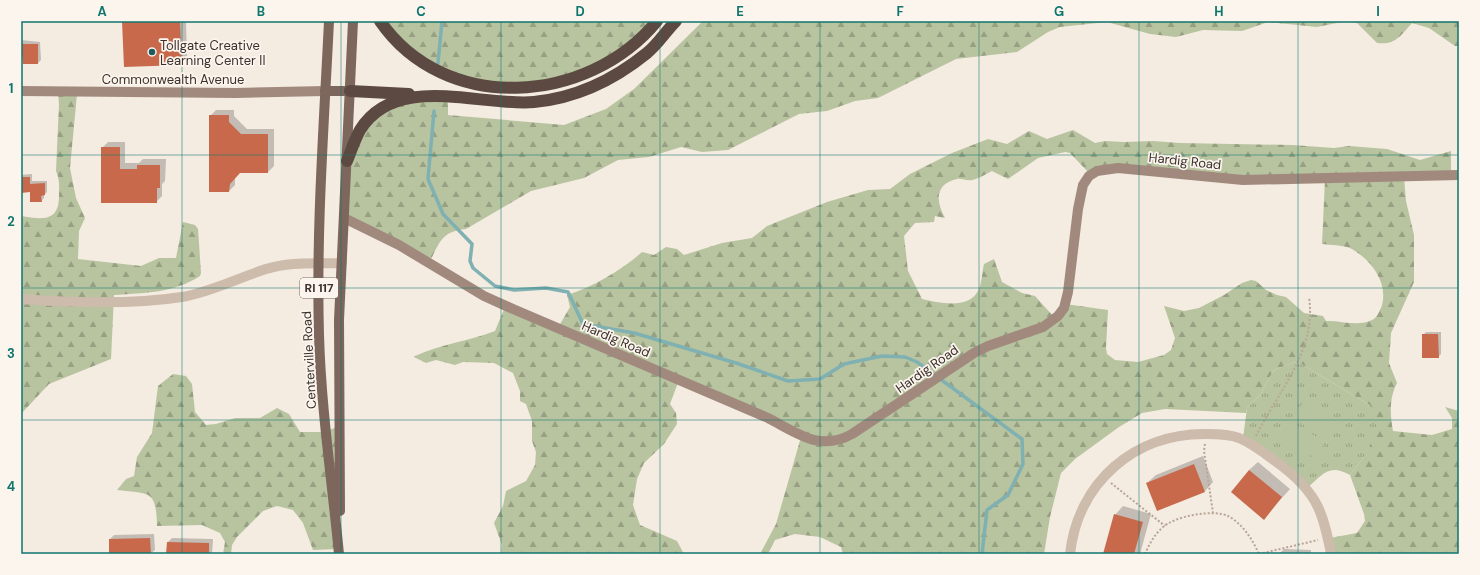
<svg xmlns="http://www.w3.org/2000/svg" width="1480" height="575" font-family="'DM Sans',sans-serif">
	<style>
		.forest { fill: url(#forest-firs); fill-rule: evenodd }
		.park { fill: url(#park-tufts) }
		.garden { fill: #b8c4a0 }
		.shadow { fill: #0003 }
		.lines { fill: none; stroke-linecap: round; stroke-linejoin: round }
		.stream { stroke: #7fb0b2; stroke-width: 3.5 }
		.building { fill: #c8694b }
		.path { stroke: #b9a596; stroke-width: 2; stroke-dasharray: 2 2; stroke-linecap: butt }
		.street { stroke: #cdbbac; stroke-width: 10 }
		.secondary { stroke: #a18a7d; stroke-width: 10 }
		.primary { stroke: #7d675c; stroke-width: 10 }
		.highway { stroke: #5c4a42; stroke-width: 12 }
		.grid { fill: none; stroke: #0f766e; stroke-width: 1; stroke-opacity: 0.55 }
		.poi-dot { fill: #1f5a5e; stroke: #fbf5ee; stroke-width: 1.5 }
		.labels { text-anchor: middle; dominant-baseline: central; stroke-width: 3.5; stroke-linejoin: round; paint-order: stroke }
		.shield { fill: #fbf5ee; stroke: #756b66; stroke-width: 1 }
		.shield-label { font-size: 12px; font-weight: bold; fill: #3b302b }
		.poi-label { font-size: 13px; fill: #3b302b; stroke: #fbf5ee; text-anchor: start }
		.street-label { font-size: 13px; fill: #3b302b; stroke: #fbf5ee }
		.neatline { fill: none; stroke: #0f766e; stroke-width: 1.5 }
		.grid-label { font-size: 13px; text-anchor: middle; font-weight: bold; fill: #0f766e }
	</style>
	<defs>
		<pattern id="forest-firs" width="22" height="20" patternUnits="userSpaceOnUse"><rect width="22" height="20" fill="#b8c4a0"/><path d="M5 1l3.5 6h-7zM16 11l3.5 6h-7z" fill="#97a083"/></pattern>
		<pattern id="park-tufts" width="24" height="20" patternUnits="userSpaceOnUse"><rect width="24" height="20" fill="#b8c4a0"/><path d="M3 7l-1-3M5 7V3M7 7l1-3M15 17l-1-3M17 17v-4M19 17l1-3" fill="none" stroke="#97a083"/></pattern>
	</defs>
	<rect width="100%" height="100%" fill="#f4ebe1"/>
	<g class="forest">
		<polygon points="379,21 657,21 627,50 550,83 482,83 433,67"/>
		<path d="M703 21H1459V46H1455L1429 28 1412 23C1400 36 1396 45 1377 43L1357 23 1347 21 1317 27 1268 22 1242 31 1203 30 1176 37 1150 34 1107 22 1060 27 1048 32 1017 52 956 59 878 98 855 101 827 111 799 114 728 150 702 152 681 147 649 157 618 160 584 178 531 191 466 229C442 232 441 240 431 259L349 220 348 172 367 122 400 101 448 102V115L564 125 606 109 634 89Z"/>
		<path d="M58 92 77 94 70 168 76 198 85 218 79 231 78 259 141 266 159 258H176L183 222 195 225 198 229 201 273 200 276C174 293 144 293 114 295L111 359 49 384 21 414V216C41 219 59 223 59 196 59 187 60 180 56 171L59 104Z"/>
		<path d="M1073 130 1095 143 1105 141 1124 142 1153 141 1180 143 1292 145 1334 148 1349 146 1387 149 1420 160 1451 151V174L1404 177 1406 201 1414 235V282L1391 333 1389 363 1397 383C1389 398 1390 415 1393 431L1432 435 1452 429V418L1445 407 1459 411V554H1329L1330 538 1357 533 1365 521 1364 514 1350 475 1364 457 1371 406 1303 365 1295 362 1274 370 1260 395 1247 408 1246 413 1165 409 1142 413 1119 427 1075 459 1061 473 1050 517 1044 554H843L841 547 820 537 795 534 775 540 768 554H760L776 524 801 437 679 380 670 404 676 413 677 424 664 444 644 463 637 479 633 505 640 525 677 541 684 554H501L502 545 494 523 503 506 506 491 526 481 535 465 536 452 532 441V421L526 404 520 401V391L513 373 494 363 463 362 455 365 436 360 426 363 414 357 415 356C441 344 469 341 495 331L505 307 559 326 570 307 567 295C593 287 622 270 642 252L654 255 666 247 677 249 684 255 722 243 752 238 767 226 827 202 868 190 890 189 910 174 952 153 988 139 1007 144 1029 131 1047 139ZM1065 152 1070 153 1089 173 1111 167 1245 180 1325 179 1322 244C1330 245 1342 245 1350 248 1371 259 1390 284 1381 308 1378 313 1377 318 1372 320 1358 327 1340 320 1326 321L1323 316 1304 313 1286 297 1277 295 1266 290 1256 281 1251 280 1242 283 1224 295 1199 308 1184 311 1164 306 1175 338 1171 350 1164 355 1138 362 1115 360 1107 354 1106 348 1108 310 1065 304 1053 316 1035 296 1022 293 1002 282 994 259 984 264C982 272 982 282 979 289 970 310 940 303 922 299L908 271 904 236 915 223 934 222 935 216 945 218C936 202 934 184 957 179 961 178 967 181 972 180 978 179 986 174 992 171L1008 179 1038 158Z"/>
		<path d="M173 374 186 376 192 384 195 412 206 425 216 424 235 418H260L277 408 289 414 300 432H324L337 427 338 549 313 550 303 523 293 510 277 506 263 511 237 537 232 545 231 554H223L225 542 220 533 202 525 157 526C156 489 150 494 117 490L126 479 134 476 137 457 152 433 158 386Z"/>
	</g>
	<path class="park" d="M1295 362 1303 365 1371 406 1378 432 1364 457 1350 475C1328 463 1323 475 1306 489L1243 438 1247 408 1260 395 1274 370Z"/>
	<g class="garden">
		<polygon points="1303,402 1337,422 1327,439 1294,419"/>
		<polygon points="1291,422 1325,442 1315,458 1282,439"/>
	</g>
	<g class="shadow">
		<polygon points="123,21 186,21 187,58 181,64"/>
		<polygon points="21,40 40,42 41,60 38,63 24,63 24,55 21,56"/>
		<polygon points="216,110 234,110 234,116 247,129 274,129 274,166 268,172 240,172 235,177 235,185 229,191 210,116"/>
		<polygon points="108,142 125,142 125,163 139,163 143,159 166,159 165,181 162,184 162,196 156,202 102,202 102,148"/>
		<polygon points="32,174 32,181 47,181 47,192 44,195 44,198 41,201 31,191 21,192 21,175"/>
		<polygon points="1426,332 1441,332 1441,354 1438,357 1423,335"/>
		<polygon points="1203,456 1213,482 1205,491 1158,510 1147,483 1156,475"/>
		<polygon points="1258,462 1290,489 1264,518 1249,470"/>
		<polygon points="1123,506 1151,514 1140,554 1104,554 1115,515"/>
		<polygon points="154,534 155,550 150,554 110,554 110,539 114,535"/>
		<polygon points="172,538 213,539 212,554 167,554 168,542"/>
		<polygon points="1284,549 1311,550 1311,554 1279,554"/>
	</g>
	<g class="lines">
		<g class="stream">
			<polyline points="438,63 442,21"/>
			<polyline points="434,111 428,179 443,214 472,244 470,261 473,268 495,286 514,290 546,288 568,292 583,324 634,333 736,363 788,381 820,379 844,364 882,356 905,357 917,362 1022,439 1023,464 1008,495 987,510 982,554"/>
		</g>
	</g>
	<g class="building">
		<polygon points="122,21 180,21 182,65 124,67"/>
		<polygon points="21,44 38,44 38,64 23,64"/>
		<polygon points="209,115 229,115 229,122 241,134 268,134 268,173 240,173 230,184 229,192 209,192"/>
		<polygon points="101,147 120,147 120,169 137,169 137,165 160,165 160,188 157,188 157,203 101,203"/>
		<polygon points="21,177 30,177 30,184 45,183 45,195 41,196 42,202 30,202 30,192 21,193"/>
		<polygon points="1422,334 1438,334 1439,358 1422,358"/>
		<polygon points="1194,464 1205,492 1157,511 1146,483"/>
		<polygon points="1249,470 1282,497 1264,520 1231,492"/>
		<polygon points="1114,514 1143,522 1134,554 1103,554"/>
		<polygon points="150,538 151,554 109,554 109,539"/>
		<polygon points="167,542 209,543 209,554 166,554"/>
	</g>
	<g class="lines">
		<g class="path">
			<path d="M1256 436C1278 391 1317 351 1309 297"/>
			<polyline points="1205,444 1204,451 1213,513"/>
			<polyline points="1111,483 1165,526"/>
			<path d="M1145 554C1149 545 1154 535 1162 528 1174 516 1213 509 1228 516 1243 524 1252 539 1259 554"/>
			<polyline points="1259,554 1318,540"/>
		</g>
		<g class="street">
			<path d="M21 299C74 303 130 305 182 297 211 292 238 278 266 269 291 261 316 264 342 263"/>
			<path d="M1070 554C1078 482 1135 433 1206 434 1217 434 1229 434 1239 438 1253 444 1263 452 1275 461 1292 473 1309 488 1318 507 1325 522 1328 538 1331 554"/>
		</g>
		<g class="secondary">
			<polyline points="21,91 236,93 325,91"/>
			<path d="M344 218 399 245 484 296 513 309 768 418C797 433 820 452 852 434L974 353 988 346 1043 327 1058 316 1064 308 1068 292 1078 209 1083 185 1089 176 1097 171 1118 168 1243 180 1459 175"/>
		</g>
		<g class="primary">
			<path d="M329 21C324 125 316 230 319 335 321 408 332 481 339 554"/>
			<polyline points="325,91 350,91"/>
			<polyline points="340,511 339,320 353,21"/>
		</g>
		<g class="highway">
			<path d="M380 21C445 115 588 105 657 21"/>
			<polyline points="350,91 409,94"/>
			<path d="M347 161C351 151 355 139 360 130 396 72 480 107 534 102 576 98 615 79 647 53 658 44 666 31 676 21"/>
		</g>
	</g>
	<path class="grid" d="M182 21V554M341 21V554M501 21V554M660 21V554M820 21V554M979 21V554M1139 21V554M1298 21V554M21 155H1459M21 288H1459M21 420H1459"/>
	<circle class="poi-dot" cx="152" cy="52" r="4"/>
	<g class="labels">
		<rect class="shield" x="300" y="278" width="38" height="20" rx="3"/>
		<g class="shield-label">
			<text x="319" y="288">RI 117</text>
		</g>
		<g class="poi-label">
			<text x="160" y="45">Tollgate Creative<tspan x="160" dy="15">Learning Center II</tspan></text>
		</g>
		<g class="street-label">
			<text x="173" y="79">Commonwealth Avenue</text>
			<text transform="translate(1185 161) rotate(6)">Hardig Road</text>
			<text transform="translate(616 339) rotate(23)">Hardig Road</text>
			<text transform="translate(309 360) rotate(-93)">Centerville Road</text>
			<text transform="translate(927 369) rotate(-35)">Hardig Road</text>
		</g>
	</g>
	<rect width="1480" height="575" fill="none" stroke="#fbf5ee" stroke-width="44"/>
	<rect x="22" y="22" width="1436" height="531" class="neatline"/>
	<g class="grid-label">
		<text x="102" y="16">A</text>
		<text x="261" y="16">B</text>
		<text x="421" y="16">C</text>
		<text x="580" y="16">D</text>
		<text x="740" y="16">E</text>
		<text x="900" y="16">F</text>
		<text x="1059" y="16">G</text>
		<text x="1219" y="16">H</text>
		<text x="1378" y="16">I</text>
		<text x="11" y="93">1</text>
		<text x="11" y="226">2</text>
		<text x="11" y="358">3</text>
		<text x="11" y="491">4</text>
	</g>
</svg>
